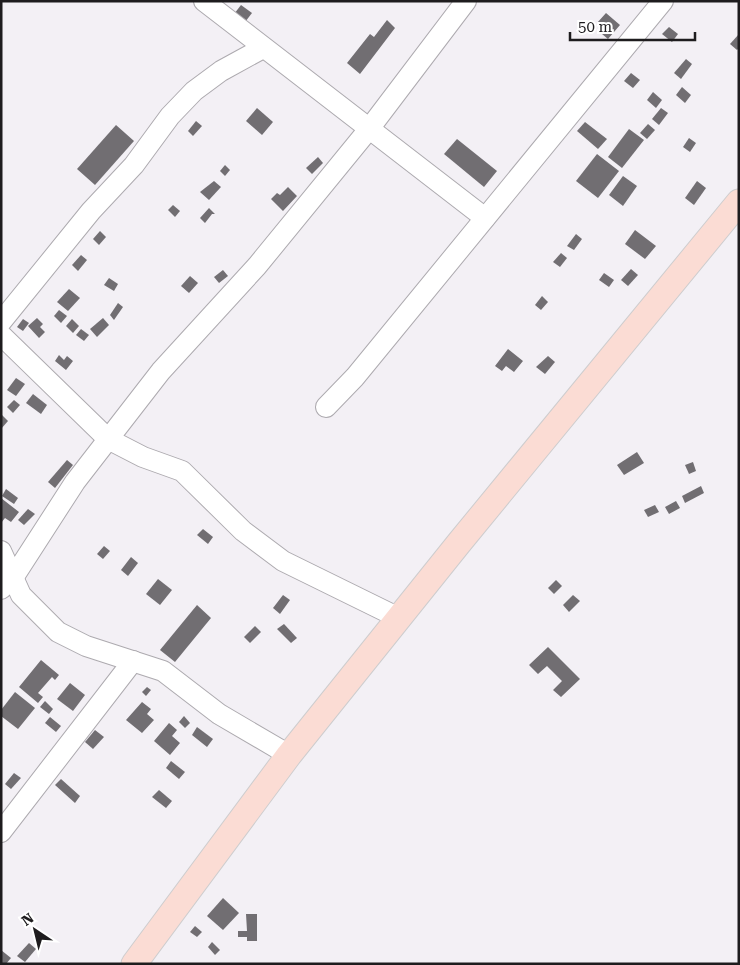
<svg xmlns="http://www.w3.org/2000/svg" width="740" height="965" font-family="'Roboto Serif',serif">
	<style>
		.building { fill: #716e72 }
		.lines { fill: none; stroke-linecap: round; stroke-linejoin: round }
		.minor-casing { stroke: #adaaaf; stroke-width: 22 }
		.major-casing { stroke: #cecdce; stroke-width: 27 }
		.minor { stroke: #fff; stroke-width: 20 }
		.major { stroke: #fbdcd4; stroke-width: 25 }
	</style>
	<rect width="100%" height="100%" fill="#f3f0f5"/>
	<g class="building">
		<polygon points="241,5 252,13 242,26 231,18"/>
		<polygon points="606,13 620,25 608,39 602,34 605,30 597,23"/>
		<polygon points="387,20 395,28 360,74 347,63 370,34 374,37"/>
		<polygon points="669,27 678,34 672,42 662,34"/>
		<polygon points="739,34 739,48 737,50 730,44"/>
		<polygon points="686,59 692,64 681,79 674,73"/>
		<polygon points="631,73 640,80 633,88 624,81"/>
		<polygon points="682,87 691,95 685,103 676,95"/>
		<polygon points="653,92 662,100 656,108 647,100"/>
		<polygon points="257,108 273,122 262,135 246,121"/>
		<polygon points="661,108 668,113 659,125 652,119"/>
		<polygon points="196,121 202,126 193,136 188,131"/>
		<polygon points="585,122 607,139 598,149 577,131"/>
		<polygon points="648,124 655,130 647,139 640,133"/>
		<polygon points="116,125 134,141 95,185 77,169"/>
		<polygon points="629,129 644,140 622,168 608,157"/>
		<polygon points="689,138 696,143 690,152 683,147"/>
		<polygon points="457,139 497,171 484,187 444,154"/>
		<polygon points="597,154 619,171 598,198 576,181"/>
		<polygon points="318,157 323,163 312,174 306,168"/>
		<polygon points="225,165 230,170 225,176 220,171"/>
		<polygon points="623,176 637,186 623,206 609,195"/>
		<polygon points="214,181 221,187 209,200 200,192"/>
		<polygon points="697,181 706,188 694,205 685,198"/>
		<polygon points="288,187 297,196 283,211 271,199 277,193 280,195"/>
		<polygon points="173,205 180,211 175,217 168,210"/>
		<polygon points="209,208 215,214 212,214 205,223 200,218"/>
		<polygon points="635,230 656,246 645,259 625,244"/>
		<polygon points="100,231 106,237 99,245 93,239"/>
		<polygon points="576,234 582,239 574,250 567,246"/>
		<polygon points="561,253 567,258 560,267 553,262"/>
		<polygon points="81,255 87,260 78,271 72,265"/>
		<polygon points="631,269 638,275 628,286 621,280"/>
		<polygon points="223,270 228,276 219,283 214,277"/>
		<polygon points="604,273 614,280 609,287 599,280"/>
		<polygon points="190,276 198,283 189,293 181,286"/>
		<polygon points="109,278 118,284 114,291 104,285"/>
		<polygon points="69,289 80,298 68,311 57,302"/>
		<polygon points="542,296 548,302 541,310 535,305"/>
		<polygon points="118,303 123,307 114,320 110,315"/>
		<polygon points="59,310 67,316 61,323 54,316"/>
		<polygon points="37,318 43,324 40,327 45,332 39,338 28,326"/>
		<polygon points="103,318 109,325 97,337 90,329"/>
		<polygon points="23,319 29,323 23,331 17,327"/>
		<polygon points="72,319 79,326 73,333 66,326"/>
		<polygon points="81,329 89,335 84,341 76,335"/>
		<polygon points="508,349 523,361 514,372 506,366 502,371 495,366"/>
		<polygon points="59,355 64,360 67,356 73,361 66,370 55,361"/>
		<polygon points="548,356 555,362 545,374 536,367"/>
		<polygon points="16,378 25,384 16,396 7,390"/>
		<polygon points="33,394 47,405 41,414 26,403"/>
		<polygon points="14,400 20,405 13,413 7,407"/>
		<polygon points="2,415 8,421 1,429 1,416"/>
		<polygon points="637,452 644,463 624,475 617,465"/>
		<polygon points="67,460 73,465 55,488 48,482"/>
		<polygon points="693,462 696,471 689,474 685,465"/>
		<polygon points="701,486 704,493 685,503 682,496"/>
		<polygon points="6,489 18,498 14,504 2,496"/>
		<polygon points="1,498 19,512 11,522 5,518 1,523"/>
		<polygon points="676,501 680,508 669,514 665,507"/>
		<polygon points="655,505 659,512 648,517 644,510"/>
		<polygon points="28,509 35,514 24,525 18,520"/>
		<polygon points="203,529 213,537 208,544 197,535"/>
		<polygon points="104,546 110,551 103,559 97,554"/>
		<polygon points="131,557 138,563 128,576 121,570"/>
		<polygon points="158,579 172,590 160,605 146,594"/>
		<polygon points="556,580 562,586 554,594 548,588"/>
		<polygon points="283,595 290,600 280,614 273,608"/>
		<polygon points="573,595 580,601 569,612 563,605"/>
		<polygon points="197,605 211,618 175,662 160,650"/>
		<polygon points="284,624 297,638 291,643 277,629"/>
		<polygon points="255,626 261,632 250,643 244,637"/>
		<polygon points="548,647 580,679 561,697 553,690 562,681 547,666 538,674 529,665"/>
		<polygon points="41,660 59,675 55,680 52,677 38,693 43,697 38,703 19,687"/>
		<polygon points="70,683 85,695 73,711 57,699"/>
		<polygon points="147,687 151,690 146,696 142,692"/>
		<polygon points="15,692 35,708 18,729 1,716 1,710"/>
		<polygon points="45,701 53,709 49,714 40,707"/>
		<polygon points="142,702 151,709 147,714 154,720 142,733 126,720"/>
		<polygon points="184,716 190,723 185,728 179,722"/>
		<polygon points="50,717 61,726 56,732 45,723"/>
		<polygon points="169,723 177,730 172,736 180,743 170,755 154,741"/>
		<polygon points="197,727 213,739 207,747 192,735"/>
		<polygon points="95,730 104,737 93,749 85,742"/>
		<polygon points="171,761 185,772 179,779 166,768"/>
		<polygon points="14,773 21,778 11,789 5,784"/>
		<polygon points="61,779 80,796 75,803 55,785"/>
		<polygon points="159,790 172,801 166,808 152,797"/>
		<polygon points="223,898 239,913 223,930 207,916"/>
		<polygon points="246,914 257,914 257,941 247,941 247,937 238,937 238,931 247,931"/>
		<polygon points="195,926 202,932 197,937 190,932"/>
		<polygon points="212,942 220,950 215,955 208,947"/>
		<polygon points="29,943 36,949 25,962 17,956"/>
		<polygon points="1,950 11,958 6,964 1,964"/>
	</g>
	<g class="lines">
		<defs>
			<g id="minor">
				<polyline points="204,1 485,218"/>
				<polyline points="1,322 91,211 134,165 170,116 194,91 221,71 263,48"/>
				<polyline points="1,335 108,439 143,457 182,471 243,531 283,561 399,618"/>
				<polyline points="326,407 355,377 663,1"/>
				<polyline points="1,551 21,595 58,632 86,646 163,671 219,714 289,755"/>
				<polyline points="1,589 13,578 75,482 161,371 257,266 369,129 466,1"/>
				<polyline points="1,832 133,661"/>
			</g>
			<polyline id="major" points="134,964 289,755 459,543 739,202"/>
		</defs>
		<use href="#minor" class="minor-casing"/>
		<use href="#major" class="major-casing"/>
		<use href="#minor" class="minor"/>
		<use href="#major" class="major"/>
	</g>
	<rect width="740" height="965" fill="none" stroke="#1e1c1e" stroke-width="5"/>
	<g transform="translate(35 930) rotate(325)" stroke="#ffffff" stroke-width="4" paint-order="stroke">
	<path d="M0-4L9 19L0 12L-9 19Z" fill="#1e1c1e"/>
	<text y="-8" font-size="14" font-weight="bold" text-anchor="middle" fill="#1e1c1e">N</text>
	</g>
	<path d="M570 32v8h125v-8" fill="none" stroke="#1e1c1e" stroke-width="2.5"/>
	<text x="578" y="32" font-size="15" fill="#1e1c1e" stroke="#ffffff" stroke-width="4" paint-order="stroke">50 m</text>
</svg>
